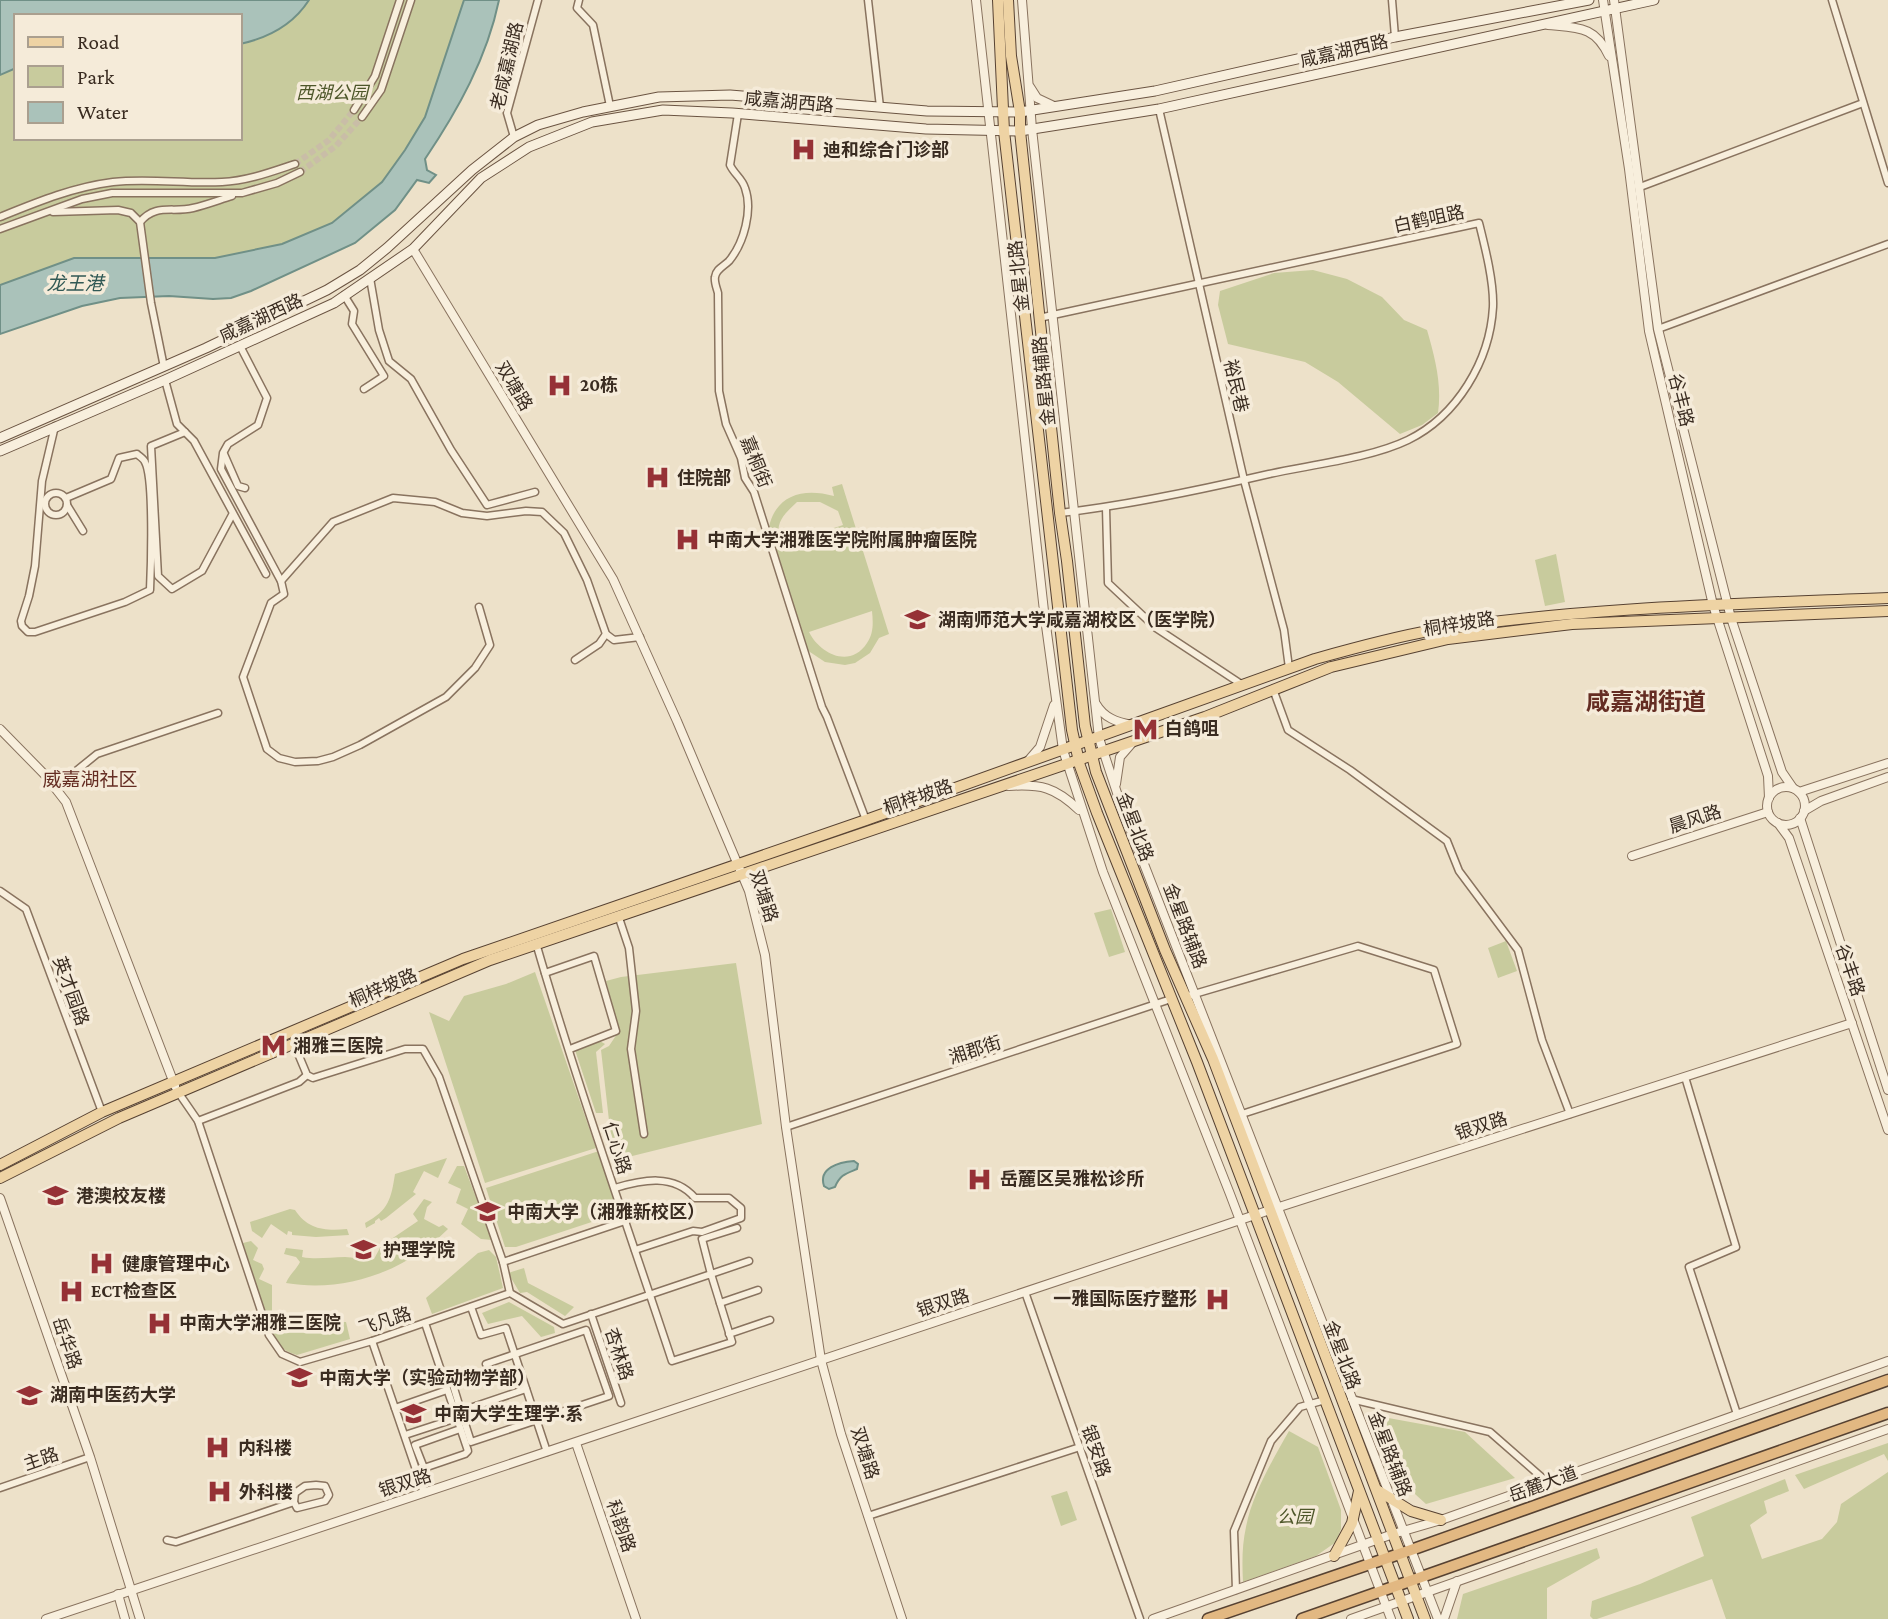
<svg xmlns="http://www.w3.org/2000/svg" width="1888" height="1619" font-family="'Crimson Pro','Noto Sans SC',serif">
	<style>
		.green { fill: #c8cb9d; fill-rule: evenodd }
		.water { fill: #aac2ba; stroke: #709087; stroke-width: 2 }
		.lines { fill: none; stroke-linecap: round; stroke-linejoin: round }
		.minor-tunnel { stroke: #c9bda7; stroke-width: 6; stroke-dasharray: 6 3; stroke-linecap: butt }
		.minor-casing { stroke: #89735f; stroke-width: 9 }
		.tertiary-casing { stroke: #89735f; stroke-width: 10 }
		.secondary-casing { stroke: #6b5442; stroke-width: 11 }
		.primary-casing { stroke: #574232; stroke-width: 12 }
		.trunk-casing { stroke: #574232; stroke-width: 13 }
		.minor { stroke: #f8efdd; stroke-width: 6 }
		.tertiary { stroke: #f8efdd; stroke-width: 8 }
		.secondary { stroke: #f8efdd; stroke-width: 9 }
		.primary { stroke: #eed3a4; stroke-width: 10 }
		.trunk { stroke: #e2b882; stroke-width: 10 }
		.labels { text-anchor: middle; dominant-baseline: central; stroke-width: 7; stroke-linejoin: round; paint-order: stroke }
		.street-label { font-size: 18px; fill: #3a2c21; stroke: #f5ebd9 }
		.park-label { font-size: 18px; font-style: italic; fill: #4d5629; stroke: #f5ebd9 }
		.poi-label { font-size: 18px; font-weight: bold; fill: #3a2c21; stroke: #f5ebd9; text-anchor: start }
		.water-label { font-size: 19px; font-style: italic; fill: #315955; stroke: #f5ebd9 }
		.neighbourhood-label { font-size: 19px; fill: #652d23; stroke: #f5ebd9 }
		.district-label { font-size: 24px; font-weight: bold; fill: #652d23; stroke: #f5ebd9 }
	</style>
	<rect width="100%" height="100%" fill="#ede1c9"/>
	<g class="green">
		<path d="M0 0H464L425 117 405 150 382 182 332 223 282 244 241 254 215 258H74L0 285ZM16 16H240V138H16Z"/>
		<path d="M1313 270 1347 279 1382 297 1404 320 1427 330C1435 358 1442 384 1438 413L1422 425 1400 434 1338 382 1305 362 1228 344 1218 305 1220 291 1274 273Z"/>
		<path d="M842 484 889 634 879 638 870 653 855 663 845 665 825 662 807 650 768 533C773 495 802 487 834 496L832 487ZM797 502H820L838 511 843 525 780 546C775 523 781 517 797 502ZM872 611C873 622 874 633 867 643 850 669 820 654 809 632Z"/>
		<polygon points="1556,554 1565,602 1545,606 1535,560"/>
		<polygon points="1111,909 1125,952 1109,957 1094,913"/>
		<polygon points="1506,941 1517,971 1498,978 1488,948"/>
		<polygon points="736,963 762,1124 616,1160 612,1147 601,1050 609,1046 619,1031 606,981 621,977"/>
		<polygon points="535,972 596,1148 485,1183 429,1012 449,1021 464,996 506,984"/>
		<polygon points="598,1040 605,1044 596,1052 603,1113 596,1113 575,1050"/>
		<polygon points="602,1150 622,1212 516,1247 505,1247 486,1188"/>
		<path d="M447 1158 438 1178 424 1171 413 1192 416 1194 386 1218 381 1221 379 1218 375 1221V1223L366 1228 365 1223C389 1210 391 1199 395 1174Z"/>
		<polygon points="457,1166 464,1166 492,1240 481,1239 461,1224 468,1209 456,1203 461,1189 448,1183"/>
		<path d="M424 1199 432 1202 427 1207 424 1219 439 1227 443 1225 448 1229C406 1271 346 1293 286 1283 289 1275 296 1270 300 1262L296 1257 284 1254 286 1248 303 1250 302 1257C317 1260 330 1257 345 1257 356 1257 361 1262 374 1259L381 1246 418 1221 413 1214Z"/>
		<path d="M290 1209 295 1210C308 1230 326 1231 347 1229L349 1235 316 1237 292 1235V1232L288 1231 287 1235 271 1224 262 1238 252 1231 250 1222Z"/>
		<polygon points="251,1241 258,1248 253,1260 262,1264 264,1269 259,1279 272,1285 272,1314 263,1311 243,1243"/>
		<polygon points="489,1250 496,1257 503,1288 432,1314 426,1298 478,1253"/>
		<polygon points="524,1268 528,1283 574,1307 565,1316 527,1292 520,1293 508,1273"/>
		<polygon points="509,1302 554,1327 555,1333 541,1337 522,1316 488,1324 482,1313"/>
		<path d="M276 1320 346 1322 350 1339 297 1355C282 1351 272 1341 270 1325Z"/>
		<polygon points="1383,1417 1465,1432 1515,1478 1426,1504 1415,1494"/>
		<path d="M1289 1431 1318 1447 1341 1510V1529L1336 1542 1316 1556 1243 1582C1242 1563 1242 1545 1246 1527 1252 1495 1273 1459 1289 1431Z"/>
		<polygon points="1888,1443 1888,1461 1884,1454 1804,1489 1795,1475"/>
		<polygon points="1888,1472 1888,1619 1726,1619 1712,1579 1597,1619 1593,1619 1590,1616 1592,1601 1640,1584 1704,1556 1691,1517 1785,1479 1789,1491 1764,1501 1767,1513 1750,1525 1762,1559 1822,1539 1837,1522 1841,1504"/>
		<polygon points="1067,1491 1077,1520 1061,1526 1051,1496"/>
		<polygon points="1597,1548 1600,1558 1547,1588 1547,1619 1457,1619 1463,1594"/>
	</g>
	<g class="water">
		<path d="M0 0H309C293 25 268 38 240 44V16H16V68L0 75Z"/>
		<path d="M464 0H499C487 58 458 110 425 159L427 170 436 175 429 183 417 180 395 210 355 243 251 291 231 298 213 299 169 296 120 298 82 306 0 334V285L74 258H215L282 244 332 223 382 182 405 150 425 117Z"/>
		<path d="M854 1161 858 1164 857 1169C845 1174 840 1175 835 1187L829 1189 824 1186C818 1168 839 1162 854 1161Z"/>
	</g>
	<g class="lines">
		<g class="minor-tunnel">
			<polyline points="295,164 329,140 354,110"/>
			<polyline points="300,172 336,146 362,117"/>
		</g>
		<defs>
			<g id="minor">
				<polyline points="579,0 577,8 593,25 610,106"/>
				<polyline points="868,0 880,107"/>
				<polyline points="1392,0 1395,37"/>
				<polyline points="1832,0 1888,183"/>
				<polyline points="1159,109 1244,480 1284,630 1289,668"/>
				<polyline points="354,110 375,76 400,0"/>
				<path d="M738 114 730 165C734 174 742 178 745 188 753 210 744 243 729 261 724 266 716 269 715 277 714 282 717 289 718 293L719 391 726 424 741 458 745 478 754 492 822 707 827 717 866 820"/>
				<polyline points="362,117 381,90 411,0"/>
				<polyline points="514,137 507,113 538,0"/>
				<polyline points="1640,187 1863,103"/>
				<polyline points="53,212 118,210 131,213 140,222 151,303 164,367"/>
				<path d="M0 217C37 202 73 187 113 182 149 178 186 184 222 182 247 181 271 172 295 164"/>
				<path d="M140 222C156 203 172 213 193 208 206 205 219 200 232 196"/>
				<polyline points="0,229 82,199 112,193 242,193 277,183 300,172"/>
				<polyline points="370,278 379,330 389,361 411,379 451,450 487,505 535,492"/>
				<polyline points="344,295 354,311 352,324 384,376 364,389"/>
				<path d="M1039 318 1479 223C1485 247 1494 282 1493 307 1490 361 1457 416 1408 440 1371 458 1310 465 1269 474 1200 490 1130 505 1060 513"/>
				<polyline points="1658,329 1888,244"/>
				<polyline points="240,346 267,398 258,425 228,444 223,453 221,469 281,581 284,594 271,603 243,677 267,749 279,758 295,762 318,761 333,757 360,745 446,697 475,668 490,645 479,607"/>
				<polyline points="165,380 177,424 194,441 266,574"/>
				<path d="M55 426 42 481 35 566 29 596 21 621 22 626 28 632H35L125 602 150 590C151 568 154 478 145 462 144 459 139 456 137 454L119 458 111 479 66 498"/>
				<polyline points="185,432 151,446 158,576 172,589 202,571 232,515"/>
				<polyline points="224,454 238,486 245,488"/>
				<circle cx="56" cy="504" r="11"/>
				<polyline points="67,505 83,531"/>
				<polyline points="1106,508 1108,583 1156,628 1241,684"/>
				<polyline points="281,581 333,522 393,498 435,502 462,513 487,516 526,511 542,512 564,533 587,580 606,634 614,640 640,637"/>
				<polyline points="575,660 599,644 606,634"/>
				<polyline points="1273,689 1288,730 1350,770 1447,841 1459,871 1518,950 1542,1040 1570,1114"/>
				<polyline points="55,788 97,754 218,713"/>
				<polyline points="0,891 26,909 102,1112"/>
				<polyline points="618,915 629,948 636,1011 631,1049 644,1134"/>
				<path d="M536 943C577 1084 626 1222 672 1361L732 1342 711 1274 563 1324 510 1293 503 1262 625 1221"/>
				<polyline points="545,973 594,956 616,1031 570,1049"/>
				<polyline points="1191,995 1358,946 1434,970 1457,1044 1239,1115"/>
				<polyline points="294,1044 307,1075 313,1078 405,1049 423,1049 439,1077 503,1262"/>
				<polyline points="1685,1077 1736,1247 1689,1267 1737,1414"/>
				<polyline points="178,1092 198,1121 269,1335 282,1354 300,1362 372,1341 510,1293"/>
				<polyline points="198,1121 299,1082 307,1075"/>
				<polyline points="786,1127 1171,999"/>
				<path d="M615 1188C642 1180 674 1173 695 1198H729L741 1208V1218L702 1232 693 1231 635 1250"/>
				<polyline points="737,1228 702,1239 711,1274 749,1261"/>
				<polyline points="1025,1292 1140,1619"/>
				<polyline points="720,1303 758,1290"/>
				<polyline points="471,1307 481,1335 506,1328 547,1452"/>
				<polyline points="591,1314 621,1403"/>
				<polyline points="425,1323 468,1451 465,1454 424,1468 415,1445 460,1429"/>
				<polyline points="729,1334 770,1320"/>
				<polyline points="372,1341 424,1493"/>
				<polyline points="486,1364 586,1330 609,1396 471,1442 461,1411 526,1389"/>
				<polyline points="449,1372 461,1411"/>
				<polyline points="1351,1399 1490,1432 1547,1482"/>
				<polyline points="395,1408 447,1390"/>
				<polyline points="405,1435 457,1418"/>
				<polygon points="316,1485 325,1486 329,1495 325,1501 297,1508 294,1502 295,1493 305,1486"/>
				<polyline points="0,1488 90,1457"/>
				<polyline points="868,1516 1080,1447"/>
				<polyline points="167,1540 176,1542 294,1502"/>
				<polyline points="1236,1590 1234,1531 1271,1441 1300,1407 1325,1400"/>
			</g>
			<g id="tertiary">
				<polyline points="976,0 1044,611 1063,750 1103,872 1230,1194 1391,1619"/>
				<polyline points="1022,0 1032,129 1099,738 1121,805 1438,1619"/>
				<polyline points="1603,0 1629,169 1649,331 1713,605 1768,776 1769,798"/>
				<polyline points="1614,0 1658,329 1731,618 1782,772 1793,788"/>
				<path d="M1548 25C1579 28 1595 26 1609 56"/>
				<polyline points="1030,87 1037,98 1054,106"/>
				<polyline points="413,249 613,579 677,721 749,891 765,955 786,1127 821,1360 841,1434 902,1619"/>
				<path d="M1096 704C1104 718 1117 722 1132 725"/>
				<polyline points="0,729 45,775 66,802 175,1086"/>
				<polyline points="1027,762 1040,747 1054,705"/>
				<polyline points="1116,784 1120,757 1133,742"/>
				<path d="M1009 786C1041 784 1055 787 1079 810"/>
				<circle cx="1786" cy="806" r="19"/>
				<polyline points="1799,792 1888,763"/>
				<polyline points="1804,811 1821,801 1888,777"/>
				<polyline points="1800,818 1888,1090"/>
				<polyline points="1778,823 1789,838 1888,1130"/>
				<polyline points="1632,856 1768,812"/>
				<polyline points="0,1198 90,1457 140,1619"/>
				<polyline points="576,1443 636,1619"/>
				<polyline points="118,1594 125,1619"/>
				<polyline points="46,1619 1270,1210 1852,1023"/>
				<polyline points="1153,1619 1393,1534 1441,1520 1888,1361"/>
				<polyline points="1351,1619 1888,1429"/>
				<polyline points="1444,1619 1457,1581"/>
			</g>
			<g id="secondary">
				<polyline points="0,438 206,348 327,290 360,270 387,248 472,170 514,137 538,125 583,112 659,97 730,95 927,111 1020,112 1155,91 1395,37 1589,0"/>
				<polyline points="0,451 165,380 334,303 413,249 481,178 529,147 592,122 663,110 732,113 926,129 1020,131 1159,109 1654,0"/>
			</g>
			<g id="primary">
				<polyline points="998,0 1004,131 1072,730 1080,766 1097,813 1197,1062 1408,1619"/>
				<polyline points="1008,0 1011,56 1020,112 1020,131 1060,513 1067,561 1085,726 1096,772 1165,950 1213,1059 1425,1619"/>
				<path d="M0 1165 102 1112 463 959 866 820 1315 659C1354 648 1394 637 1434 630 1584 607 1737 604 1888 598"/>
				<polyline points="0,1178 119,1118 490,960 1134,741 1205,717 1331,667 1448,639 1572,624 1888,611"/>
				<polyline points="1377,1490 1411,1511 1441,1520"/>
				<polyline points="1334,1556 1352,1523 1359,1491"/>
			</g>
			<g id="trunk">
				<polyline points="1208,1619 1411,1550 1888,1380"/>
				<polyline points="1302,1619 1888,1413"/>
			</g>
		</defs>
		<use href="#minor" class="minor-casing"/>
		<use href="#tertiary" class="tertiary-casing"/>
		<use href="#secondary" class="secondary-casing"/>
		<use href="#primary" class="primary-casing"/>
		<use href="#trunk" class="trunk-casing"/>
		<use href="#minor" class="minor"/>
		<use href="#tertiary" class="tertiary"/>
		<use href="#secondary" class="secondary"/>
		<use href="#primary" class="primary"/>
		<use href="#trunk" class="trunk"/>
	</g>
	<defs>
		<symbol id="hospital-bare" viewBox="-9 -9 18 18"><path d="M-5-5h3v3.5h4V-5h3V5h-3V1.5h-4V5h-3Z" fill="#963136" stroke="#f5ebd9" stroke-width="2.5" paint-order="stroke"/></symbol>
		<symbol id="university-bare" viewBox="-9 -9 18 18"><path d="M0-5L7-2L0 1L-7-2ZM-4 1L0 2.5L4 1V4Q0 6-4 4Z" fill="#963136" stroke="#f5ebd9" stroke-width="2.5" paint-order="stroke"/></symbol>
		<symbol id="metro-bare" viewBox="-9 -9 18 18"><path d="M-5.5 5V-5H-3L0 0L3-5H5.5V5H3V-.5L0 4L-3-.5V5Z" fill="#963136" stroke="#f5ebd9" stroke-width="2.5" paint-order="stroke"/></symbol>
	</defs>
	<g fill-rule="evenodd">
		<use href="#hospital-bare" x="786" y="132" width="35" height="35"/>
		<use href="#hospital-bare" x="542" y="368" width="35" height="35"/>
		<use href="#hospital-bare" x="640" y="460" width="35" height="35"/>
		<use href="#hospital-bare" x="670" y="522" width="35" height="35"/>
		<use href="#university-bare" x="900" y="602" width="35" height="35"/>
		<use href="#metro-bare" x="1128" y="712" width="35" height="35"/>
		<use href="#metro-bare" x="256" y="1028" width="35" height="35"/>
		<use href="#hospital-bare" x="962" y="1162" width="35" height="35"/>
		<use href="#university-bare" x="38" y="1178" width="35" height="35"/>
		<use href="#university-bare" x="470" y="1194" width="35" height="35"/>
		<use href="#university-bare" x="346" y="1232" width="35" height="35"/>
		<use href="#hospital-bare" x="84" y="1246" width="35" height="35"/>
		<use href="#hospital-bare" x="54" y="1274" width="35" height="35"/>
		<use href="#hospital-bare" x="1200" y="1282" width="35" height="35"/>
		<use href="#hospital-bare" x="142" y="1306" width="35" height="35"/>
		<use href="#university-bare" x="282" y="1360" width="35" height="35"/>
		<use href="#university-bare" x="12" y="1378" width="35" height="35"/>
		<use href="#university-bare" x="396" y="1396" width="35" height="35"/>
		<use href="#hospital-bare" x="200" y="1430" width="35" height="35"/>
		<use href="#hospital-bare" x="202" y="1474" width="35" height="35"/>
	</g>
	<g class="labels">
		<g class="street-label">
			<text transform="translate(1344 51) rotate(-13)">咸嘉湖西路</text>
			<text transform="translate(507 66) rotate(-77)">老咸嘉湖路</text>
			<text transform="translate(789 102) rotate(5)">咸嘉湖西路</text>
			<text transform="translate(1429 219) rotate(-12)">白鹤咀路</text>
			<text transform="translate(1019 276) rotate(-96)">金星北路</text>
			<text transform="translate(261 318) rotate(-25)">咸嘉湖西路</text>
			<text transform="translate(1044 381) rotate(-96)">金星路辅路</text>
			<text transform="translate(514 386) rotate(59)">双塘路</text>
			<text transform="translate(1236 386) rotate(77)">裕民巷</text>
			<text transform="translate(1681 400) rotate(76)">谷丰路</text>
			<text transform="translate(756 462) rotate(68)">嘉桐街</text>
			<text transform="translate(1459 624) rotate(-9)">桐梓坡路</text>
			<text transform="translate(918 797) rotate(-19)">桐梓坡路</text>
			<text transform="translate(1695 819) rotate(-18)">晨风路</text>
			<text transform="translate(1135 827) rotate(69)">金星北路</text>
			<text transform="translate(764 896) rotate(72)">双塘路</text>
			<text transform="translate(1185 926) rotate(69)">金星路辅路</text>
			<text transform="translate(1850 970) rotate(71)">谷丰路</text>
			<text transform="translate(383 988) rotate(-23)">桐梓坡路</text>
			<text transform="translate(71 991) rotate(70)">英才园路</text>
			<text transform="translate(975 1050) rotate(-18)">湘郡街</text>
			<text transform="translate(1481 1126) rotate(-18)">银双路</text>
			<text transform="translate(617 1148) rotate(72)">仁心路</text>
			<text transform="translate(943 1303) rotate(-18)">银双路</text>
			<text transform="translate(385 1321) rotate(-18)">飞凡路</text>
			<text transform="translate(67 1343) rotate(71)">岳华路</text>
			<text transform="translate(619 1354) rotate(72)">杏林路</text>
			<text transform="translate(1342 1355) rotate(69)">金星北路</text>
			<text transform="translate(1096 1451) rotate(71)">银安路</text>
			<text transform="translate(865 1453) rotate(72)">双塘路</text>
			<text transform="translate(1390 1454) rotate(69)">金星路辅路</text>
			<text transform="translate(41 1459) rotate(-19)">主路</text>
			<text transform="translate(405 1483) rotate(-18)">银双路</text>
			<text transform="translate(1543 1484) rotate(-20)">岳麓大道</text>
			<text transform="translate(621 1526) rotate(71)">科韵路</text>
		</g>
		<g class="park-label">
			<text x="332" y="93">西湖公园</text>
			<text x="1295" y="1517">公园</text>
		</g>
		<g class="poi-label">
			<text x="823" y="150">迪和综合门诊部</text>
			<text x="580" y="385">20栋</text>
			<text x="677" y="478">住院部</text>
			<text x="707" y="540">中南大学湘雅医学院附属肿瘤医院</text>
			<text x="938" y="620">湖南师范大学咸嘉湖校区（医学院）</text>
			<text x="1165" y="729">白鸽咀</text>
			<text x="293" y="1046">湘雅三医院</text>
			<text x="1000" y="1179">岳麓区吴雅松诊所</text>
			<text x="76" y="1196">港澳校友楼</text>
			<text x="507" y="1212">中南大学（湘雅新校区）</text>
			<text x="383" y="1250">护理学院</text>
			<text x="122" y="1264">健康管理中心</text>
			<text x="91" y="1291">ECT检查区</text>
			<text x="1197" y="1299" text-anchor="end">一雅国际医疗整形</text>
			<text x="179" y="1323">中南大学湘雅三医院</text>
			<text x="319" y="1378">中南大学（实验动物学部）</text>
			<text x="50" y="1395">湖南中医药大学</text>
			<text x="434" y="1414">中南大学生理学·系</text>
			<text x="238" y="1448">内科楼</text>
			<text x="239" y="1492">外科楼</text>
		</g>
		<g class="water-label">
			<text x="75" y="283">龙王港</text>
		</g>
		<g class="neighbourhood-label">
			<text x="90" y="779">威嘉湖社区</text>
		</g>
		<g class="district-label">
			<text x="1646" y="701">咸嘉湖街道</text>
		</g>
	</g>
	<rect x="14" y="14" width="228" height="126" fill="#f5ebd9" stroke="#aa9f8f" stroke-width="2"/>
	<rect x="28" y="37" width="35" height="10" fill="#eed3a4" stroke="#aa9f8f" stroke-width="2"/>
	<text x="77" y="49" font-size="21" fill="#3a2c21">Road</text>
	<rect x="28" y="66" width="35" height="21" fill="#c8cb9d" stroke="#aa9f8f" stroke-width="2"/>
	<text x="77" y="84" font-size="21" fill="#3a2c21">Park</text>
	<rect x="28" y="102" width="35" height="21" fill="#aac2ba" stroke="#aa9f8f" stroke-width="2"/>
	<text x="77" y="119" font-size="21" fill="#3a2c21">Water</text>
</svg>
